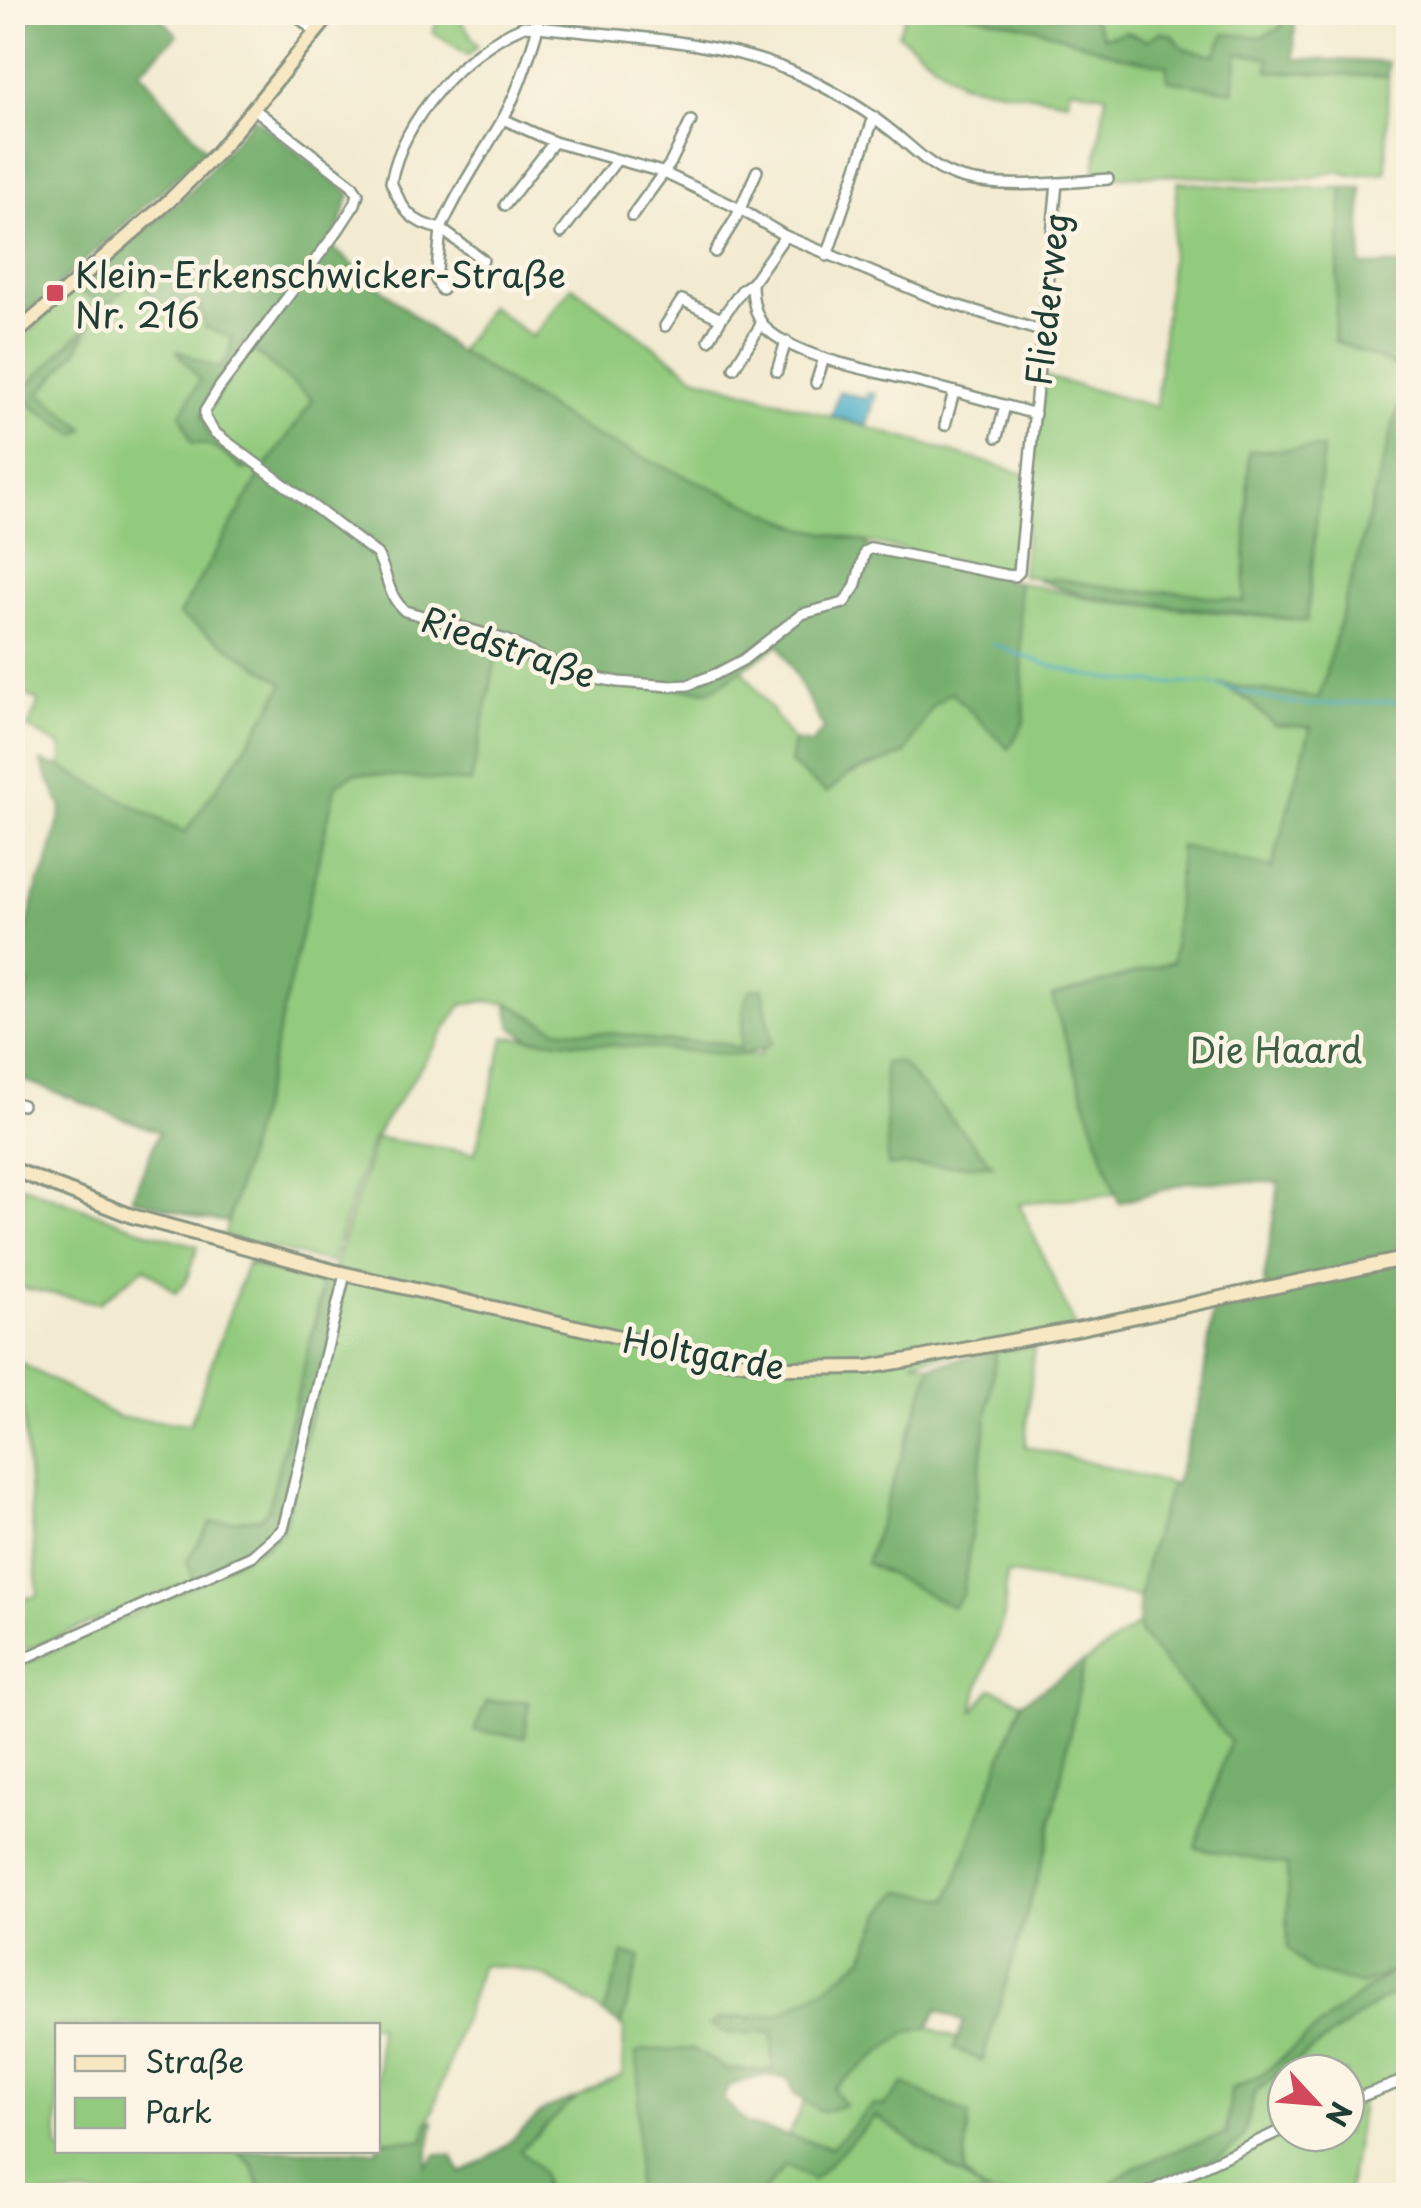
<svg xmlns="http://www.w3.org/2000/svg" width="1421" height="2208" font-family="'Playpen Sans',sans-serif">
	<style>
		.green { fill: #93cb7e; stroke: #598459; stroke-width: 2.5; fill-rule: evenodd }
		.forest { fill: #76af6d; stroke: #4a7650; stroke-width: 2.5 }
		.water { fill: #47abc7; stroke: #33747e; stroke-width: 2.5 }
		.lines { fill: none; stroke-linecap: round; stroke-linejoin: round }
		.stream { stroke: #47abc7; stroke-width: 2.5 }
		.street-casing { stroke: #899482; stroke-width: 14 }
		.secondary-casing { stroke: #899482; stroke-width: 18 }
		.street { stroke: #fff; stroke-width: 9 }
		.secondary { stroke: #f7e8c3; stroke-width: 12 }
		.poi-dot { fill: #d1495b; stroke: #fcf5e5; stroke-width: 4 }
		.labels { text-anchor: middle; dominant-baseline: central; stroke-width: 9; stroke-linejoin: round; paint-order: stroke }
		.poi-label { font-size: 35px; fill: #1f3d34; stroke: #fcf5e5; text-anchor: start }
		.street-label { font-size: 35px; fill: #1f3d34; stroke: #fcf5e5 }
		.park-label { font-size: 35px; fill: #3c6046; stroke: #fcf5e5 }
	</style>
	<rect width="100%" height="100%" fill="#fcf5e5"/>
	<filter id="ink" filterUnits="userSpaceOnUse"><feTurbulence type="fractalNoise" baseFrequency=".01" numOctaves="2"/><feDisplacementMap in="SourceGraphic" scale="20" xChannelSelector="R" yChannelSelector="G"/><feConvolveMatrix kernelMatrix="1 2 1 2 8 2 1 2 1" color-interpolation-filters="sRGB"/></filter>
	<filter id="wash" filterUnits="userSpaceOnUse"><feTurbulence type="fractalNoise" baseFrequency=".0048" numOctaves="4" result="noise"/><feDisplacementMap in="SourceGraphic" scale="40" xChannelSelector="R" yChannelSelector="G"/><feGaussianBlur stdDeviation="2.25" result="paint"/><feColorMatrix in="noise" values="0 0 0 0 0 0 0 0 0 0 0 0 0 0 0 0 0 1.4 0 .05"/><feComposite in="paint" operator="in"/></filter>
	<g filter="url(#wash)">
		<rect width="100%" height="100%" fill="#f3ebd1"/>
		<g class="green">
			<polygon points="456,13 478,46 468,55 433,32 440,14"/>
			<polygon points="906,13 965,13 1037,28 1120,56 1167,65 1233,91 1237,53 1270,58 1269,71 1388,77 1386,172 1350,175 1339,171 1309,178 1261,180 1167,175 1094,177 1106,94 1070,88 1068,101 960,83 898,34"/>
			<polygon points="1090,13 1284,13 1280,28 1262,37 1225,34 1215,55 1184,49 1173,36 1148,40 1126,32 1103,37"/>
			<path d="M1178 182 1251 188H1343L1334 340 1408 372 1319 698 1222 685 1249 701 1274 725 1311 726 1272 868 1173 962 1052 997 1116 1194 1019 1203 1076 1329 913 1361 932 1366 866 1563 953 1606 963 1594 996 1351 1034 1346 1025 1446 1171 1484 1139 1597 1007 1573 1004 1616 978 1689 973 1712 992 1688 1022 1702 949 1901 900 1891 883 1912 863 1958 829 1986 779 2014 712 2024 729 2034 773 2032V2070H727L693 2049 636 2054 639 2073 636 2195H539L546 2183 519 2150 576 2098 622 2075 624 2028 621 2025 640 1957 624 1954 604 2014C558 1981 540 1967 481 1965L423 2141 378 2140V2026H58V2150L237 2151 252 2164 260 2191 256 2196 13 2195V1669L195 1585 277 1537 333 1271 376 1138 475 1153 505 1037 761 1056V1050L772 1043 762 989 741 1050 724 1043 655 1041 632 1035 559 1031 511 1004 486 1001 462 1005 372 1140 331 1263 224 1236 267 1080 336 784 356 773 471 782 498 648 571 681 711 691 742 669 794 742 790 764 827 793 847 776 905 754 932 706 952 691 1008 748 1025 721 1018 582 1100 601 1307 621 1322 448 1249 452 1244 603 1182 592 1133 591 1022 576 1035 445 1046 377 1156 407Z"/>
			<path d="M139 270 202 306 232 338 229 355 220 370 178 351 200 380 181 414 192 443C212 443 228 455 242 469L258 466 208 435 203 418 251 348 313 400 261 474 179 615 285 682C257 736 218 783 185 833L61 767 62 747 28 728 39 702 13 686V348L72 290ZM93 322 76 352 40 393 84 429 17 396Z"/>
			<polygon points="572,286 695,376 1025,474 1016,570 1009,573 803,528 592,435 459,351 490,306 532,337"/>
			<polygon points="12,1182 144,1231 198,1246 186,1281 176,1293 145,1267 99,1303 13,1286"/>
			<polygon points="247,1264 322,1285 286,1448 268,1509 260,1518 210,1524 194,1580 26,1650 13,1634 12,1601 38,1596 19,1362 118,1417 190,1424"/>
			<path d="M1139 1624 1140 1634 1230 1741 1287 1865 1288 1948 1397 1967 1339 2010 1262 2075 1232 2088 1225 2136C1172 2151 1139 2164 1093 2195L760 2196 786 2165 813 2180 876 2116 977 2187 884 2106H872L832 2147 788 2136 804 2101 823 2112 844 2104 832 2089 906 2033 929 2027 957 2039 954 2048 983 2060 1047 1846 1084 1663Z"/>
			<path d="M1408 1984V2079L1363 2095 1348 2195 1140 2196 1243 2139 1255 2092 1365 2011ZM1286 2073H1346V2133H1286Z"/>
		</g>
		<g class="forest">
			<polygon points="13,12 157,13 177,35 140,71 206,150 13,326"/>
			<polygon points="1044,12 1050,16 1090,13 1104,37 1126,32 1148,40 1160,32 1173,35 1184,49 1215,55 1225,34 1262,37 1281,28 1285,13 1295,13 1294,59 1388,62 1388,77 1268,71 1269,58 1238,53 1233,91 1168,80 1166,65 1120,56 1037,28 965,13"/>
			<path d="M254 118 350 194 333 248 455 350 592 435 803 528 866 542 868 548 1018 582 1025 721 1009 749 951 692 932 706 905 754 850 773 827 793 790 764 794 741 811 744 824 729 779 644 711 691 571 681 498 649 471 783 356 773 336 784 267 1080 228 1222 204 1219 132 1198 159 1132 13 1076 12 1024 28 985 15 975 38 883 46 871 62 808 41 762 61 767 185 833C218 783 257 737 284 683L179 615 261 474 313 400 244 343 217 382 202 415 208 435 260 468 242 469C228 455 212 442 192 443L181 414 200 380 176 350 219 369 229 355 232 338 204 327 201 307 188 317C156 313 149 299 139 271L110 304 72 290 189 193Z"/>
			<polygon points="1343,188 1362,188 1361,266 1406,264 1408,188 1408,371 1334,341"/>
			<polygon points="86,327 76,352 40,393 85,429 76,435 17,396"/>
			<path d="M1408 372V1984L1365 2011 1255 2091 1243 2139 1223 2155 1140 2195H1092L1135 2167 1181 2148 1227 2134 1231 2090 1262 2075 1339 2010 1393 1971 1362 1985 1310 1971 1288 1948 1287 1865 1195 1848 1230 1741 1140 1634C1133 1584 1156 1531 1171 1484H1175L1201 1396 1214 1305 1266 1292 1264 1281 1279 1182H1189L1119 1203 1052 997 1173 962 1180 846 1272 868 1311 727 1274 725 1249 701 1219 684 1319 698Z"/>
			<path d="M1323 448 1307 621C1263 615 1219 610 1174 606 1121 600 1088 602 1037 579H1058L1133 591 1182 592 1244 602 1249 451Z"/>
			<polygon points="751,989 763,989 772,1043 761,1050 740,1055 531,1039 512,1028 507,1003 556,1029 632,1035 655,1041 724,1043 740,1050 745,1002"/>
			<polygon points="899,1061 993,1165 888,1166 884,1063"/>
			<polygon points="254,1251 345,1274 283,1529 267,1546 194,1580 187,1560 211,1523 260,1518 268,1509 322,1296 322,1285 247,1264"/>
			<polygon points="996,1350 963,1594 953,1607 866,1563 932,1366"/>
			<polygon points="1084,1662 1047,1846 982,2061 954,2048 964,2022 937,2010 929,2027 906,2033 833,2089 845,2105 823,2112 795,2095 789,2079 765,2075 729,2085 723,2099 746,2124 831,2148 873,2105 884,2106 904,2084 969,2115 964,2173 981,2191 992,2195 989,2195 876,2116 813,2180 786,2165 760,2195 636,2195 639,2073 636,2054 642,2050 694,2049 727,2070 772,2070 773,2032 729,2034 711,2025 718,2019 779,2014 829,1986 863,1958 883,1912 901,1891 949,1899 1022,1702"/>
			<polygon points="487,1701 529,1702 525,1737 474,1731"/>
			<polygon points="623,1954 640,1956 621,2025 604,2014"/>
			<path d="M576 2098 520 2150C535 2167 552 2171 539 2195H263L252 2164 237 2151 378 2150V2140L423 2141 428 2122 434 2121 426 2167 437 2154 452 2156 461 2173 499 2151 546 2109Z"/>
		</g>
		<polygon class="water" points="839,391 866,399 868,392 876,394 867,426 832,416"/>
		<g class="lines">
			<g class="stream">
				<path d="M993 644C1074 678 1119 685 1206 683"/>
				<polyline points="1209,683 1270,699 1308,705 1408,701"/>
			</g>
		</g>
	</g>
	<g filter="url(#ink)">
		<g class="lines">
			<defs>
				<g id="street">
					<polyline points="293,12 315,32"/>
					<path d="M537 12 538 27C623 37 711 38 791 71 827 87 859 105 889 129 909 144 927 165 950 174 988 191 1066 183 1108 179"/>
					<path d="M524 26 538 27C529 58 519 89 504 117 483 155 458 189 441 229 410 223 402 209 391 182 403 118 465 50 524 26Z"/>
					<path d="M253 108 352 185 358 194 355 204 338 230 219 388 205 411V418L214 432 377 554C388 574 387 596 405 611L506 640 576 674 618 682 671 686 688 685 716 674 743 660 802 614 844 603 855 587 865 552 871 548 1006 575 1015 576 1019 572 1057 183"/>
					<polyline points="503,119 554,142 662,172 740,209 785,236 936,299 1044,332"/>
					<polyline points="505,205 554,142"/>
					<polyline points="632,216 670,164 691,121"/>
					<polyline points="561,233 616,161"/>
					<polyline points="715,252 736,218 757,171"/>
					<polyline points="827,256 874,117"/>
					<path d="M752 283C752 300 756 322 770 332 803 358 861 368 901 378 946 389 990 401 1035 414"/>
					<polyline points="442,290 436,280 441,229 483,260"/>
					<polyline points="665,326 682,300 721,319 742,290 752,283 785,236"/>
					<polyline points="709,340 721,319"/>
					<polyline points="734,368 762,323"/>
					<polyline points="777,371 786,341"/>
					<polyline points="816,383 824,358"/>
					<polyline points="945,425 954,392"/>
					<polyline points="997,437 1005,406"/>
					<polyline points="12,1102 22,1105"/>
					<polyline points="12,1664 252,1556 283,1529 345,1274"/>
					<polyline points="1346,2102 1408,2079"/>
					<polyline points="1140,2196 1286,2128"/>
				</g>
				<g id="secondary">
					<polyline points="12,337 169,201 217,153 332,12"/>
					<polyline points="12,1169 132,1216 333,1271 715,1359 790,1368 868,1367 909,1360 1076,1329 1408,1258"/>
				</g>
			</defs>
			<use href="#street" class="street-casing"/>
			<use href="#secondary" class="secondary-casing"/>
			<use href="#street" class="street"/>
			<use href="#secondary" class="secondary"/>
		</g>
	</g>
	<rect class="poi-dot" x="45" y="283" width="20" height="20" rx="5"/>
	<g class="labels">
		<g class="poi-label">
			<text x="75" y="273">Klein-Erkenschwicker-Straße<tspan x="75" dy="40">Nr. 216</tspan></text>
		</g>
		<g class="street-label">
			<text transform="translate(1046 299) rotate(-84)">Fliederweg</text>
			<text transform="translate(509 646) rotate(19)">Riedstraße</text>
			<text transform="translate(704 1352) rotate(10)">Holtgarde</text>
		</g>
		<g class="park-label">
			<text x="1276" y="1048">Die Haard</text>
		</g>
	</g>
	<rect width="1421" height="2208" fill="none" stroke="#fcf5e5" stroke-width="50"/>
	<rect x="55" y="2023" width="325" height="130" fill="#fcf5e5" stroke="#a4ab9e" stroke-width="2.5"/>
	<rect x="75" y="2056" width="50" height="15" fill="#f7e8c3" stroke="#a4ab9e" stroke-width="2.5"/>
	<text x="145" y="2073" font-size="30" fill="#1f3d34">Straße</text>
	<rect x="75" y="2098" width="50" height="30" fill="#93cb7e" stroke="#a4ab9e" stroke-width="2.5"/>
	<text x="145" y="2123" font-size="30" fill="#1f3d34">Park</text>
	<g transform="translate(1316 2103) rotate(116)"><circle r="48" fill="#fcf5e5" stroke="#a4ab9e" stroke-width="2.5"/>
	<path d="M0-8L18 38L0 25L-18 38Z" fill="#d1495b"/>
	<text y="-15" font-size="28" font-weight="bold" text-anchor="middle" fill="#1f3d34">N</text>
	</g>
</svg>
